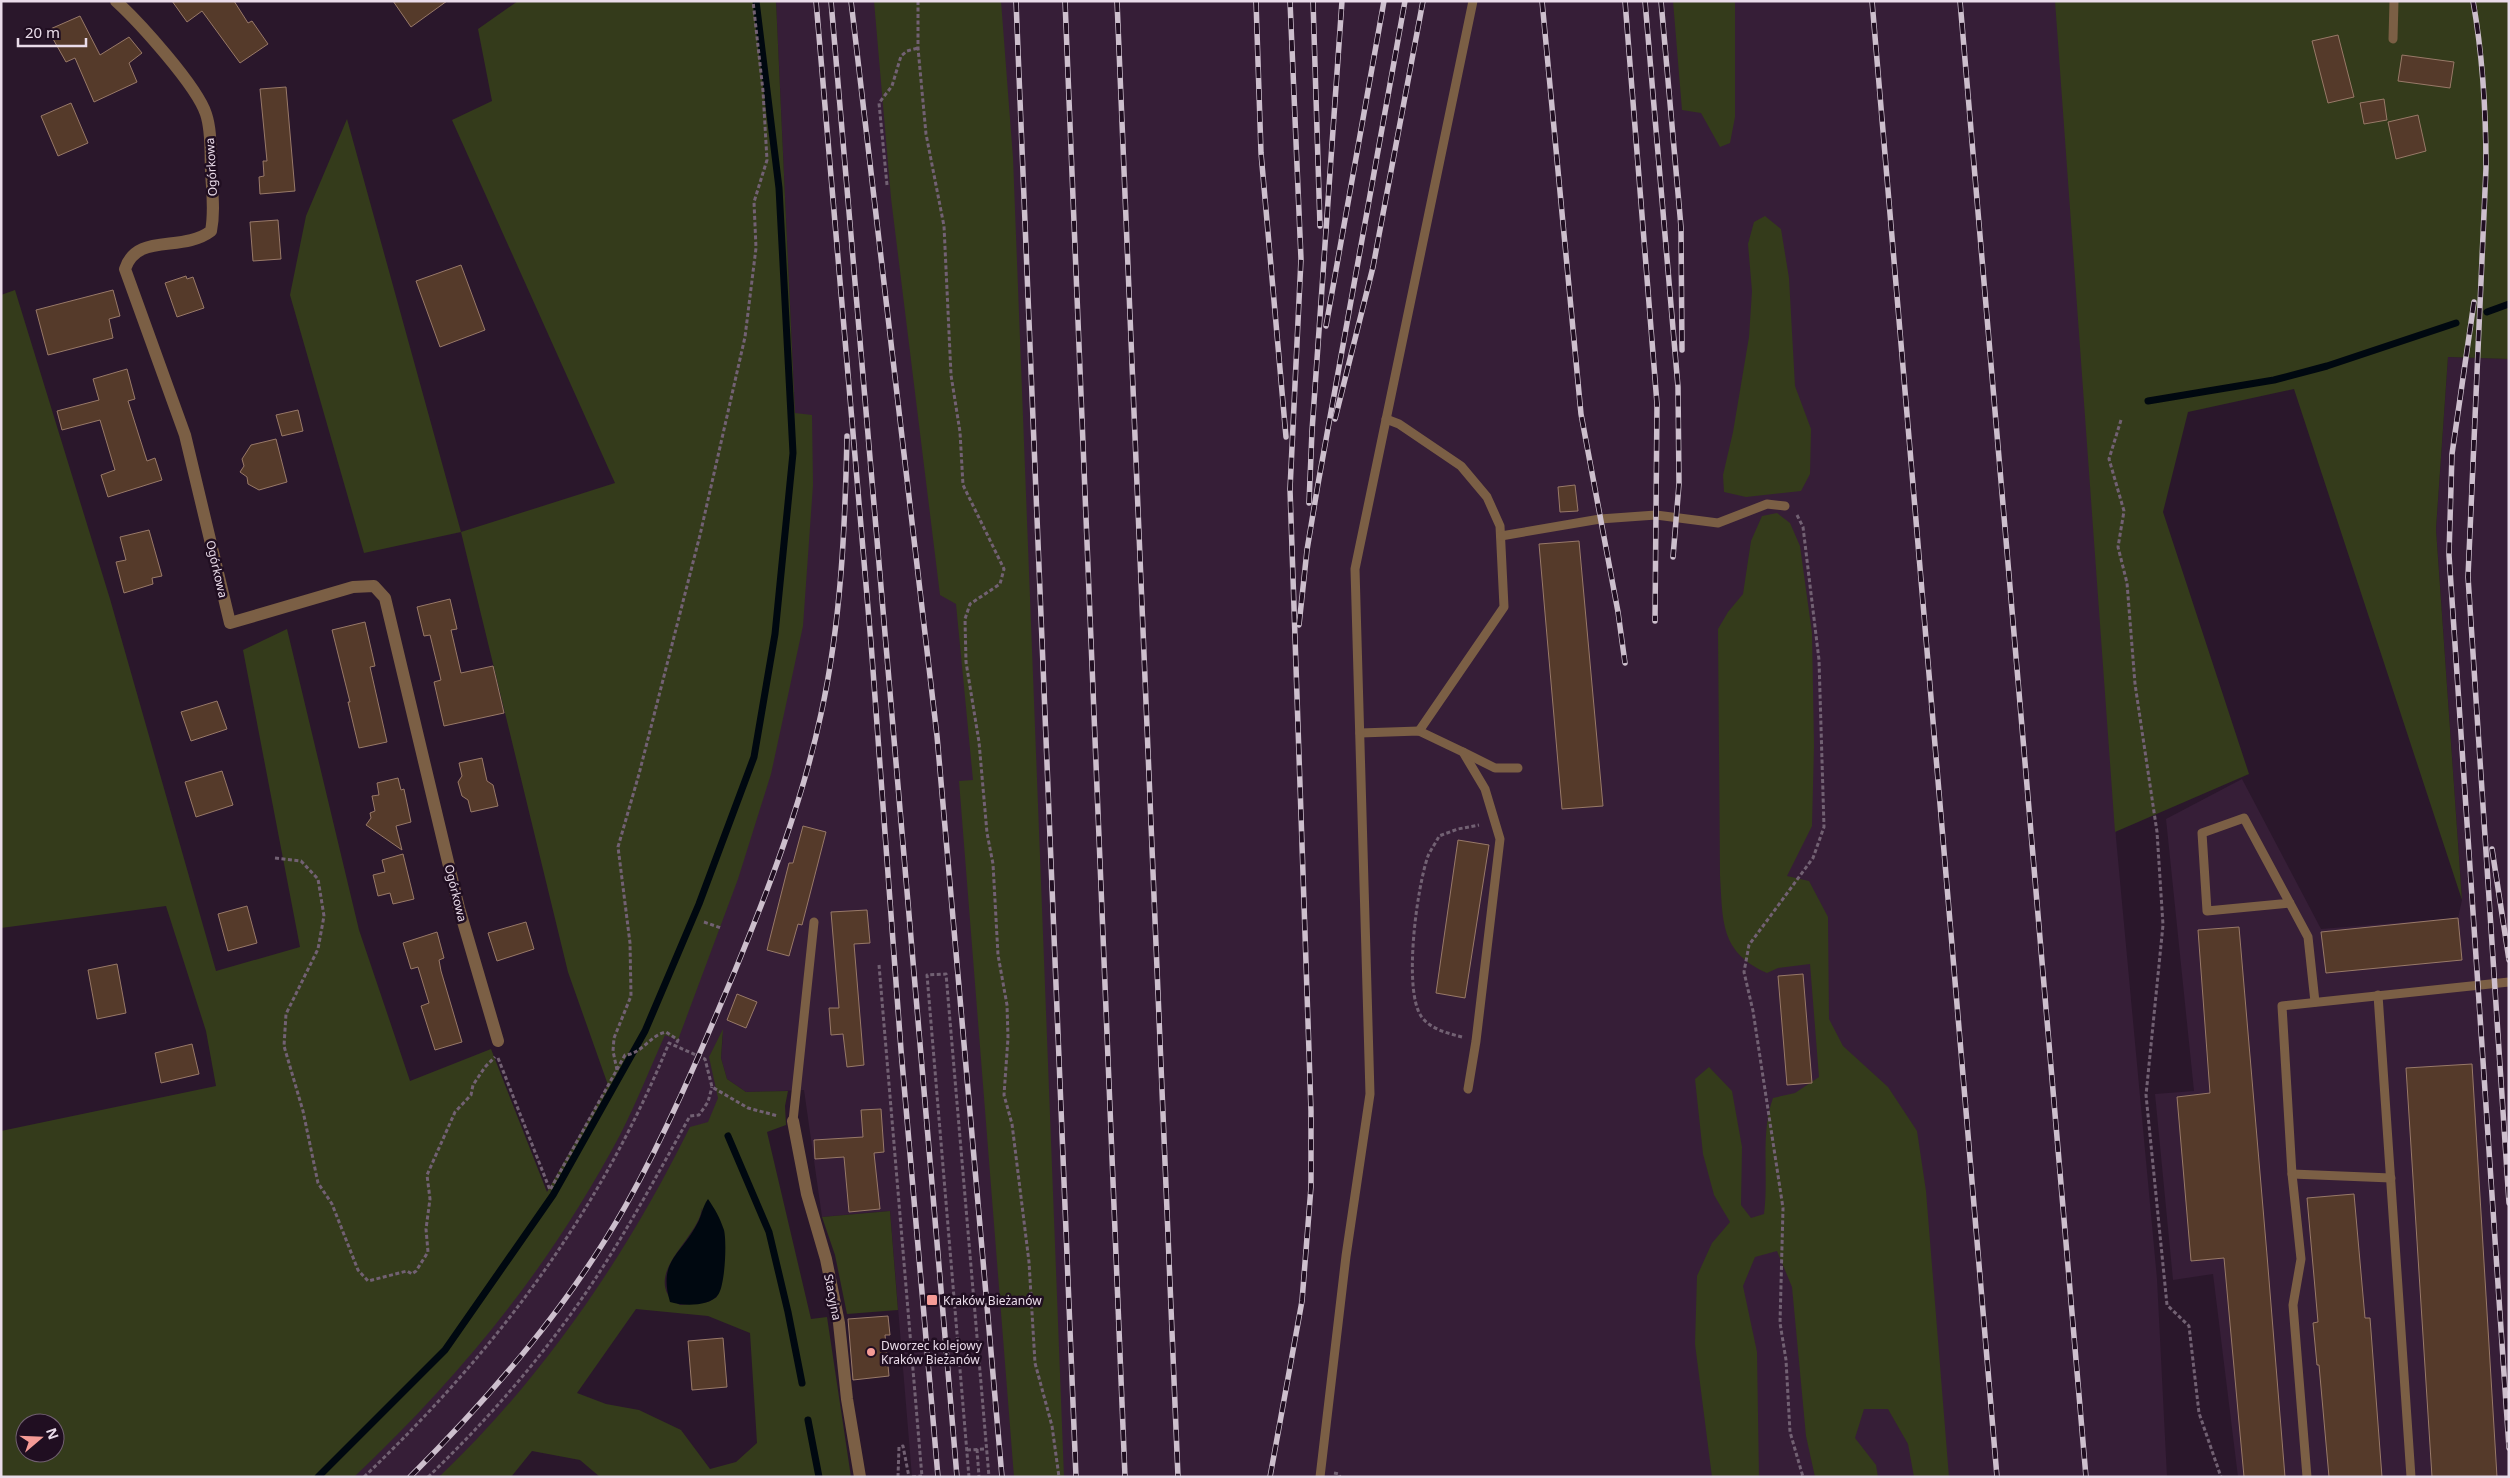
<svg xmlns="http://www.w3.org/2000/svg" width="2510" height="1478" font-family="'Noto Sans',sans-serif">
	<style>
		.built { fill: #361e37 }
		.green { fill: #343b1b; fill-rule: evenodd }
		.water { fill: #000810 }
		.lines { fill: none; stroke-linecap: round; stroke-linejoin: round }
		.stream { stroke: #000810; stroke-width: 7 }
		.building { fill: #553a2a; stroke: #987968 }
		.path { stroke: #726173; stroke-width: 3; stroke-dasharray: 4 2.5; stroke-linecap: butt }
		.service { stroke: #7b5f45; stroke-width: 9 }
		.minor { stroke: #7b5f45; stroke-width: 12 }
		.rail-casing { stroke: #cdbfcd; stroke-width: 5.5 }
		.rail { stroke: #200e21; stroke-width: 4; stroke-dasharray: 11; stroke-linecap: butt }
		.poi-dot { fill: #f59b96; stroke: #200e21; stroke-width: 2 }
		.labels { text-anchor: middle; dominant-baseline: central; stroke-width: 5; stroke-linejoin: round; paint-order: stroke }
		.street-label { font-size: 12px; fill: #eadcea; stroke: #200e21 }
		.poi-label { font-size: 12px; fill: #eadcea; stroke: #200e21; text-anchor: start }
	</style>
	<rect width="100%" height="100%" fill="#2a172b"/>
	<g class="built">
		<polygon points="776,1 2071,1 2116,838 2157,1279 2167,1477 912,1477 890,1211 822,1217 804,1090 746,1092 727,1079 721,1058 723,1033 715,1059 723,1107 661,1197 605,1291 449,1477 298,1477 547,1192 607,1085 642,1016 796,435"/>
		<polygon points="2448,357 2509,359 2509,1477 2238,1477 2213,1274 2173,1280 2155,1094 2194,1091 2166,819 2242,779 2321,929 2458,918 2462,900 2436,529"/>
	</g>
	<g class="green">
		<path d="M518 1H776L795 413 812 415 813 485 803 626 771 774 738 879 678 1040 665 1035C650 1068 637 1102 620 1135 550 1267 462 1375 354 1477H1V1131L216 1086 206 1031 166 906 1 928V295L15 290 110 599 216 971 300 947 243 650 287 629 359 930 410 1081 491 1049 547 1192 608 1085 568 972 461 532 364 553 290 295 306 216 347 119 461 532 615 483 452 120 492 101 478 29ZM25 1423H55V1453H25Z"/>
		<polygon points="874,1 1001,1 1013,158 1064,1477 1014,1477 959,781 973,780 956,604 940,595 891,198"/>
		<polygon points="1673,1 1735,1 1735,117 1730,143 1720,147 1701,113 1682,110"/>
		<polygon points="2055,1 2509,1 2509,359 2448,357 2436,529 2462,900 2294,389 2188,412 2163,512 2249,774 2115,832"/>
		<polygon points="1765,216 1781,229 1789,278 1795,386 1811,429 1810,474 1801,491 1746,497 1724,492 1723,475 1733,432 1749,337 1752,291 1748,244 1754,222"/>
		<path d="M1777 513 1790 523 1800 546 1812 633 1814 746 1812 826 1787 876 1809 881 1828 917 1829 1019 1843 1046 1888 1087 1917 1131 1926 1191 1949 1477H1914L1908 1444 1888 1409H1864L1855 1438 1876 1465 1878 1477H1815L1806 1436 1792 1287 1777 1251 1755 1257 1743 1286 1757 1352 1759 1477H1712L1695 1344 1697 1276 1712 1243 1730 1222 1714 1195 1703 1154 1695 1079 1709 1067 1732 1091 1742 1147 1741 1205 1751 1218 1764 1214C1769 1176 1760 1134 1773 1098L1795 1093 1819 1077 1810 964 1778 968 1767 973C1720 952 1723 922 1720 876L1718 629 1728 612 1743 594 1751 541 1762 516Z"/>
		<path d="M723 1029 721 1058 727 1079 746 1092 788 1091 785 1106 786 1125 767 1132 811 1319 827 1317 851 1477H600L580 1460 532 1451 511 1477H439C544 1377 626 1256 690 1127L708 1122 718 1098 709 1057ZM702 1208 717 1297 708 1302 680 1305C677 1303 670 1299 668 1295 652 1266 699 1236 702 1208ZM636 1309 708 1316 750 1333 757 1443 736 1462 710 1469 681 1430 639 1410 606 1404 577 1393Z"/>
		<polygon points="890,1211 898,1310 847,1314 835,1255 822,1217"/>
	</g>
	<path class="water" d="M708 1199C715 1209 720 1218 724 1230 727 1242 725 1286 718 1295 709 1307 682 1306 670 1302 658 1261 680 1256 697 1224 702 1216 702 1207 708 1199Z"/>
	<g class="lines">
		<g class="stream">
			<polyline points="2487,312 2509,304"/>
			<polyline points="2148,401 2274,380 2327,366 2456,323"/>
			<polyline points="728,1136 769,1232 788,1312 802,1383"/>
			<polyline points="808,1420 819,1477"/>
			<polyline points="318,1477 445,1350 553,1195 645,1031 699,904 754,757 775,634 793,453 779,188 756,1"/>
		</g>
	</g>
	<g class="building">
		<polygon points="172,1 234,1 248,23 252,21 268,44 240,63 202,11 187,22"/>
		<polygon points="393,1 447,1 411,27"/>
		<polygon points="80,16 100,55 129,37 142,53 129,63 137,82 94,102 75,58 66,62 48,30"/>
		<polygon points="2338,35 2354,97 2328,103 2312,41"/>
		<polygon points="2402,55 2454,62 2450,88 2398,81"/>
		<polygon points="286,87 295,191 260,194 259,177 264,176 263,161 267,161 260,89"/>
		<polygon points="2384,99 2387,120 2364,124 2360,103"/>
		<polygon points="71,103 88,143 58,156 41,116"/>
		<polygon points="2418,115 2426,151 2396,159 2388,122"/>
		<polygon points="278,220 281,259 253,261 250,222"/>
		<polygon points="461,265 485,330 440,347 416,281"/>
		<polygon points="186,276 187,279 193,277 204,308 177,317 165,283"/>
		<polygon points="113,290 120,316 109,319 113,338 48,355 36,310"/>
		<polygon points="127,369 135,399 128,401 147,461 155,458 162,480 108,497 101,475 115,470 100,420 62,430 57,411 99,400 93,379"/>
		<polygon points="298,410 303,431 282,436 276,415"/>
		<polygon points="276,439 287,482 259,490 248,484 247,477 240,472 244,466 242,459 251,445"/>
		<polygon points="1575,485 1578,511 1560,512 1558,487"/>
		<polygon points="149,530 162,576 152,578 153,584 124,593 116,562 126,560 120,537"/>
		<polygon points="1579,541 1603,806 1562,809 1539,544"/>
		<polygon points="450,599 457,629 451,630 461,673 493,666 504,713 444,726 434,682 441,680 430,635 424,636 417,607"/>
		<polygon points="365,622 375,666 370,667 387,742 359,748 348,702 350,702 332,630"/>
		<polygon points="217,701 227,729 191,741 181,712"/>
		<polygon points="482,758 487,781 493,785 498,806 471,812 468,800 462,796 458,782 462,776 459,763"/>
		<polygon points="222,771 233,805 196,817 185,782"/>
		<polygon points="398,778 401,790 404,789 411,822 396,826 402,850 366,825 371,818 370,813 375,811 372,796 379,795 377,783"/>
		<polygon points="803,826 826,832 802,925 798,924 789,956 767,950 789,863 793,863"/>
		<polygon points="1458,840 1489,845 1465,998 1436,993"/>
		<polygon points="403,854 414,899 393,904 390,893 378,896 373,875 385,872 382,860"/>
		<polygon points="247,906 257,943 228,951 218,914"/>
		<polygon points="867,910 870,943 854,944 864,1065 847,1067 843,1034 831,1035 829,1008 839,1008 831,912"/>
		<polygon points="2458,918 2462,960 2326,973 2321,932"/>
		<polygon points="526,922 534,949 497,961 488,933"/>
		<polygon points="2239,927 2267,1255 2285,1477 2244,1477 2224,1258 2191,1261 2177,1097 2210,1093 2198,930"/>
		<polygon points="437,932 444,958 439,960 441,971 462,1042 435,1050 421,1006 429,1003 418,967 411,969 403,943"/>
		<polygon points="117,964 126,1013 97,1019 88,970"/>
		<polygon points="1803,974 1812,1083 1787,1085 1778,976"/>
		<polygon points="737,994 757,1002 746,1028 727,1020"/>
		<polygon points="192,1044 199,1074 161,1083 155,1053"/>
		<polygon points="2472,1064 2497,1477 2432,1477 2406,1068"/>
		<polygon points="881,1109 884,1152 874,1153 880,1209 849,1212 844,1157 815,1159 814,1140 863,1137 861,1110"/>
		<polygon points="2354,1194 2365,1318 2370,1318 2382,1477 2329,1477 2319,1365 2317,1365 2313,1323 2318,1322 2307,1198"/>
		<polygon points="888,1316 890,1335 885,1335 889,1376 853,1380 848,1319"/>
		<polygon points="723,1338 727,1387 692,1390 688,1341"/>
	</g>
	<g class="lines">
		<g class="path">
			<polyline points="918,1 918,48 926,134 944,226 951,375 960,432 963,485 1004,569 1000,584 970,604 965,619 966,662 979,742 987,833 993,864 998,955 1007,1005 1008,1038 1004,1095 1012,1124 1029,1262 1035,1363 1052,1426 1059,1477"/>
			<polyline points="887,185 879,103 892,86 901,56 907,51 918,48"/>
			<polyline points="2121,420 2109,459 2124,511 2118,547 2127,583 2135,684 2157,832 2163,925 2146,1095 2167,1305 2189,1326 2199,1413 2221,1477"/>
			<polyline points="1797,515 1803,527 1819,660 1824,827 1813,858 1749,945 1744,972 1753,1011 1783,1208 1780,1323 1786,1360 1790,1432 1803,1477"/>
			<polyline points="275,858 301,861 318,879 324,916 318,949 286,1014 284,1046 303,1111 318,1183 332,1204 358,1270 368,1281 407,1271 412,1274 416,1271 428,1252 426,1229 430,1199 427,1175 455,1112 471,1095 473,1085 485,1067 495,1057"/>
			<polyline points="704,922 721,928"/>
			<polyline points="879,965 922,1477"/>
			<path d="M1462 1037C1447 1033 1430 1029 1421 1016 1403 989 1417 887 1428 856 1431 849 1436 843 1439 836L1458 829 1479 825"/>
			<path d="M498 1058 550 1190 625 1055C642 1054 650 1035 666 1032L678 1040 675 1046"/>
			<polyline points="617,1070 613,1051 614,1038 631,996 630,943 618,847 639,774 700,535 745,337 756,248 754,202 767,160 763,91 753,1"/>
			<polyline points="977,1449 979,1477"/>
			<polyline points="967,1450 986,1449"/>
			<polyline points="1334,1473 1339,1474 1340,1477"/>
			<path d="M364 1477C497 1350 599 1214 669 1043L705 1059 712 1087 748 1108 778 1116"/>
			<path d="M428 1477C493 1415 552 1346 601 1270 633 1220 661 1168 690 1116L699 1115 708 1102 712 1087"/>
			<polyline points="898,1477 899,1447 903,1446 909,1477"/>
			<polyline points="912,1477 922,1476"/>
			<polyline points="969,1477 927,975 946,974 989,1477"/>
		</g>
		<g class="service">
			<polyline points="2393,39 2394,1"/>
			<polyline points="1386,419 1399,424 1461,466 1487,497 1500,526 1504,607 1419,731"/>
			<polyline points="1501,536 1600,519 1656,515 1718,523 1767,504 1785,506"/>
			<polyline points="1360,733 1419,731 1463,752 1485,789 1500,839 1476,1041 1468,1089"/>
			<polyline points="1463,752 1495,768 1518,768"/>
			<polyline points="2290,903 2207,911 2202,833 2244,818 2308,937 2315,1002"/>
			<polyline points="2378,995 2411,1477"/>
			<polyline points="793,1121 814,922"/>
			<polyline points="2292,1174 2391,1178"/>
			<polyline points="1320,1477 1346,1256 1370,1094 1355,569 1473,1"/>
			<polyline points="2307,1477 2293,1305 2301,1259 2292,1174 2282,1006 2509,982"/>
		</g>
		<g class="minor">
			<path d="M116 1C139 22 197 86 206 114 212 132 210 152 211 171 212 191 215 211 211 231 182 253 137 232 125 269L185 435 230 623 353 587 374 586 385 598 459 908 498 1041"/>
			<polyline points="793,1121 807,1194 826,1259 839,1323 847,1399 860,1477"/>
		</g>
		<defs>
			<g id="rail">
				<polyline points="816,1 871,643 901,1050 938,1477"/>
				<polyline points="831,1 957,1477"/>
				<polyline points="851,1 937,736 1002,1477"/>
				<polyline points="1016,1 1076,1477"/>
				<polyline points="1065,1 1125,1477"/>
				<polyline points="1117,1 1178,1477"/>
				<polyline points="1256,1 1261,153 1286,437"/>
				<polyline points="1313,1 1320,226"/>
				<polyline points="1542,1 1581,414 1618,612 1625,663"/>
				<polyline points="1625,1 1657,404 1655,621"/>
				<polyline points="1645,1 1678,387 1679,484 1673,557"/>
				<polyline points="1661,1 1681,227 1682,350"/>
				<polyline points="1872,1 1997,1477"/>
				<polyline points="1960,1 2086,1477"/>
				<path d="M2473 1C2483 57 2486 112 2486 168L2468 577 2509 1203"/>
				<polyline points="2474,302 2452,454 2449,555 2509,1448"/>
				<polyline points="1326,326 1384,1"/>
				<polyline points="1335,419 1373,267 1423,1"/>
				<polyline points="1309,503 1312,431 1342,1"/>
				<polyline points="1299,625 1307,550 1318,484 1405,1"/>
				<polyline points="2492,849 2509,960"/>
				<path d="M410 1477C492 1395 569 1306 626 1205 668 1130 701 1051 734 973 769 888 802 803 821 714 841 623 845 529 847 436"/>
				<polyline points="1270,1477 1302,1301 1311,1187 1311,1111 1290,489 1301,259 1290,1"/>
			</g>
		</defs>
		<use href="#rail" class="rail-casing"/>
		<use href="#rail" class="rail"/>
	</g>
	<g class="poi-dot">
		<rect x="926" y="1294" width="12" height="12" rx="2.5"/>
		<circle cx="871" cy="1352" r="5"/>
	</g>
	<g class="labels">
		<g class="street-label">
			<text transform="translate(211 167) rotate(-93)">Ogórkowa</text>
			<text transform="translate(217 569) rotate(77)">Ogórkowa</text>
			<text transform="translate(456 893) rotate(76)">Ogórkowa</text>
			<text transform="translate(833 1297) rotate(79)">Stacyjna</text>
		</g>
		<g class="poi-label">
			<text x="943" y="1300">Kraków Bieżanów</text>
			<text x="881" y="1345">Dworzec kolejowy<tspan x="881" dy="14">Kraków Bieżanów</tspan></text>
		</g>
	</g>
	<rect width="2510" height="1478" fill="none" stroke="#eadcea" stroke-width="5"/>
	<g transform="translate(40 1438) rotate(71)"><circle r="24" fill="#200e21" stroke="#716071"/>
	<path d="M0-4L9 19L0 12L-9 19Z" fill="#f59b96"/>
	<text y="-8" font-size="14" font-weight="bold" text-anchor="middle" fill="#eadcea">N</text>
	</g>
	<path d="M18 38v8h68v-8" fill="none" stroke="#eadcea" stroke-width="2.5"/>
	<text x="25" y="38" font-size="15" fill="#eadcea" stroke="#200e21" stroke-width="4" paint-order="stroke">20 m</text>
</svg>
